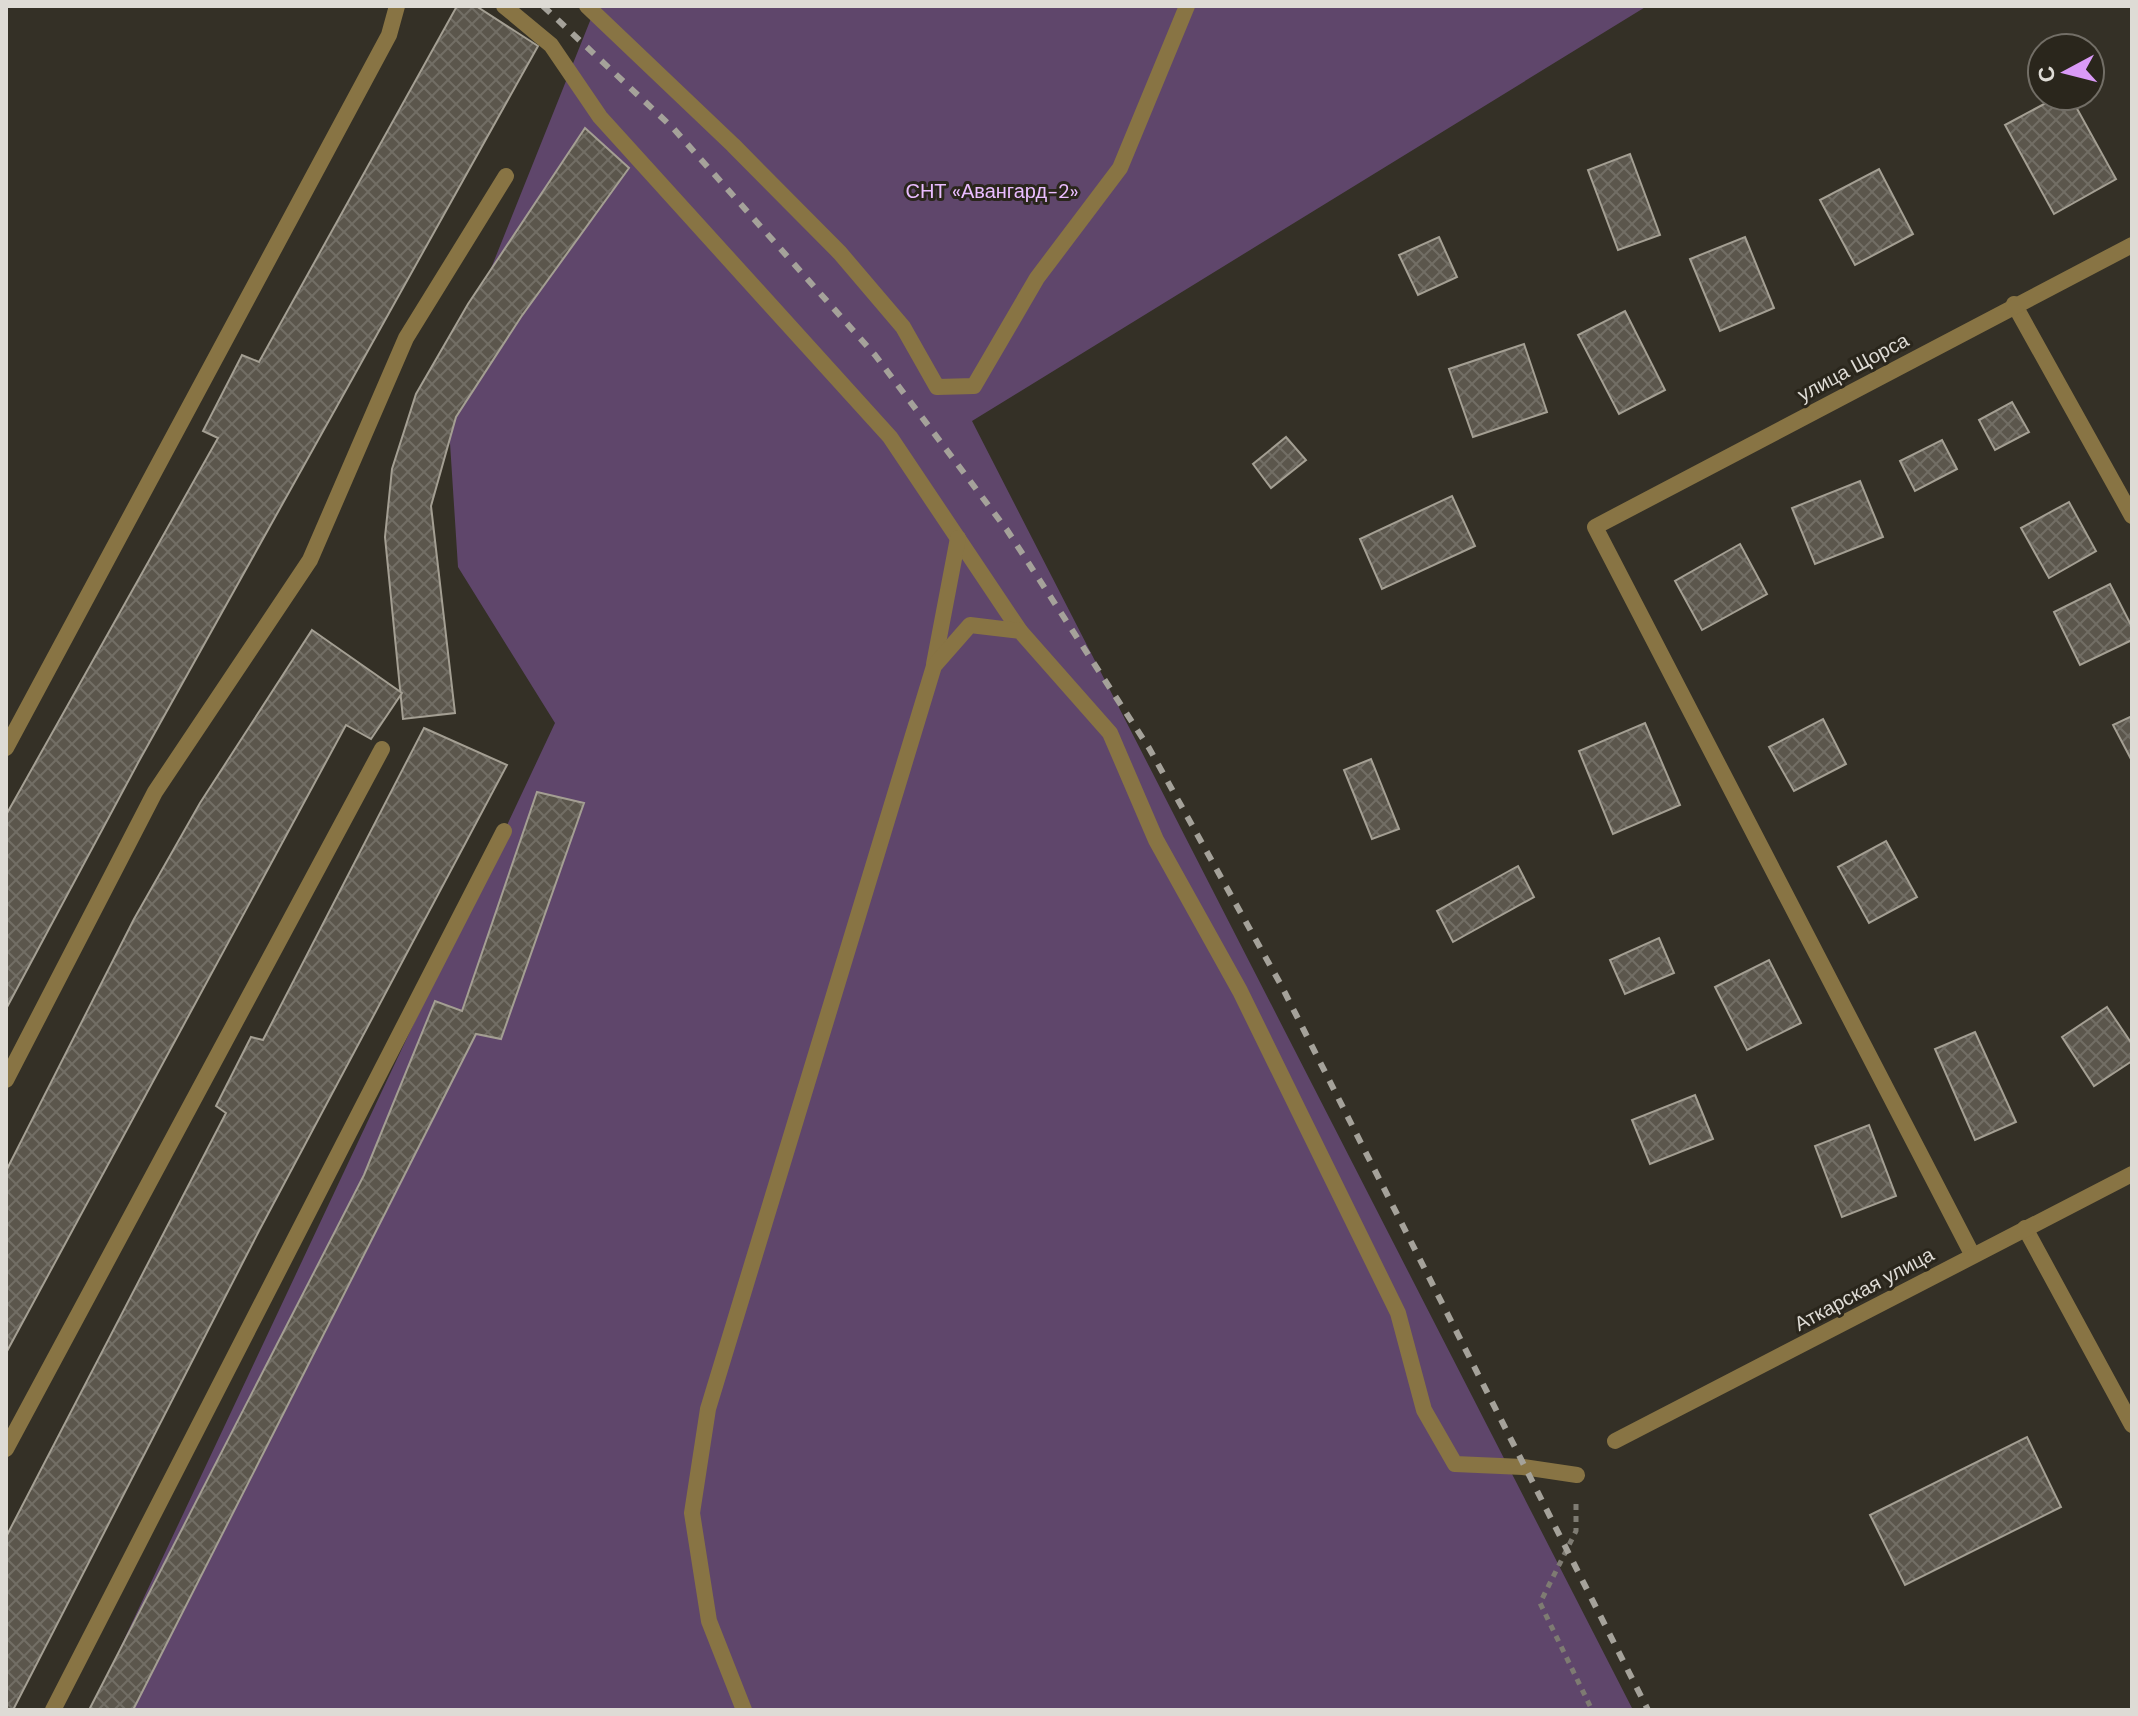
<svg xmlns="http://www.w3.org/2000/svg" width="2138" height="1716" font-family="'DM Sans',sans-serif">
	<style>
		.green { fill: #5f466b }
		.building { fill: url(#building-cross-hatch); stroke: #a49f93; stroke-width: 2 }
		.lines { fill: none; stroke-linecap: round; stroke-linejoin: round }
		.path { stroke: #7e7b72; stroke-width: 5; stroke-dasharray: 6 6; stroke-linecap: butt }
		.service { stroke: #887444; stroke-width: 16 }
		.minor { stroke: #887444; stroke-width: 16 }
		.rail { stroke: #a5a29a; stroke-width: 6; stroke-dasharray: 10 10; stroke-linecap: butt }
		.labels { text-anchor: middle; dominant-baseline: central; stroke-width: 6; stroke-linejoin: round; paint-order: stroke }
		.park-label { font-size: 20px; fill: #eabdff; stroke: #2a261c }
		.street-label { font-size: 20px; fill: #dedbd5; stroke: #2a261c }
	</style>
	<defs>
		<pattern id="building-cross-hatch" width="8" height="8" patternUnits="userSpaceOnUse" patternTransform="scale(2)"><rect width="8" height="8" fill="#5b564c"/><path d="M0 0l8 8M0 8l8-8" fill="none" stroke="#726e65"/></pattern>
	</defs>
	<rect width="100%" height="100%" fill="#343026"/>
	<polygon class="green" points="596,6 1647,6 972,421 1633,1710 91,1710 555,723 458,567 446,381"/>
	<g class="building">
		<polygon points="457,6 476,6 538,46 139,761 6,1009 6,815 218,438 203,431 242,355 259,362"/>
		<polygon points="2059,96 2070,96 2116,179 2054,214 2005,125"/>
		<polygon points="585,128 629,168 521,317 456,417 431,506 455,713 403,719 385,537 392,469 416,394 468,304"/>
		<polygon points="1630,154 1660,235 1618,250 1588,170"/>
		<polygon points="1879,169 1913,234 1855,265 1820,200"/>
		<polygon points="1439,237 1457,277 1418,295 1399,255"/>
		<polygon points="1745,237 1774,308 1720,331 1690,259"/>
		<polygon points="1625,311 1665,390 1619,414 1578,335"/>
		<polygon points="1524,344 1547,412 1473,437 1449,369"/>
		<polygon points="2012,402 2029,432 1995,450 1979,420"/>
		<polygon points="1286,437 1306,460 1271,488 1253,464"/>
		<polygon points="1942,440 1957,469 1915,491 1900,461"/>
		<polygon points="1860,481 1883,537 1815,564 1792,508"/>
		<polygon points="1452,496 1475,546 1382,589 1360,539"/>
		<polygon points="2069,502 2096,551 2049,578 2021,528"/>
		<polygon points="1740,544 1767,594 1702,630 1675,581"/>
		<polygon points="2110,584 2132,627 2132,640 2080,665 2054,612"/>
		<polygon points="312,630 402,693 371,739 346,725 6,1353 6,1171 134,919 200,803"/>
		<polygon points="2132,716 2132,761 2113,725"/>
		<polygon points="1823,719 1846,764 1794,791 1769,747"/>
		<polygon points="1645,723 1680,805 1613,834 1579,751"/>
		<polygon points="424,728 507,765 260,1229 13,1710 6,1710 6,1537 226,1113 216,1106 251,1037 263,1040"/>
		<polygon points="1371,759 1399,829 1372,839 1344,770"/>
		<polygon points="537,792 584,803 501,1039 476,1034 133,1710 89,1710 364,1175 435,1001 462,1011"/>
		<polygon points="1886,841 1917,897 1869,923 1838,867"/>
		<polygon points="1518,866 1534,897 1453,942 1437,911"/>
		<polygon points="1659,938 1674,973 1625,994 1610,960"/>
		<polygon points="1769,960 1801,1023 1747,1050 1715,987"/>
		<polygon points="2107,1007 2132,1044 2132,1061 2094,1086 2062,1037"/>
		<polygon points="1975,1032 2016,1122 1975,1140 1935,1049"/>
		<polygon points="1695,1095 1713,1139 1650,1164 1632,1120"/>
		<polygon points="1869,1125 1896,1196 1842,1217 1815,1146"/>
		<polygon points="2027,1437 2061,1507 1905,1585 1870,1515"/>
	</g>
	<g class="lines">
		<polyline class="path" points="1576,1504 1576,1531 1540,1603 1592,1710"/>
		<g class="service">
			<polyline points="504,6 551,45 600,117 890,437 1020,631"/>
			<polyline points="587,6 733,145 840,253 903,327 937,387 974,386 1037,278 1120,168 1187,6"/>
			<polyline points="934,664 958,538"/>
			<polyline points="6,748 389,35 397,6"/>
			<polyline points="6,1080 155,792 310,560 406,338 506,176"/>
			<polyline points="2025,1228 2132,1425"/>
			<polyline points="6,1449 382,749"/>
			<polyline points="53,1710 504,831"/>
			<polyline points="744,1710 709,1621 692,1513 708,1409 934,666 970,625 1020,631 1110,733 1156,840 1240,991 1398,1313 1424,1410 1455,1464 1523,1467 1577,1475"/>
		</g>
		<g class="minor">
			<polyline points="2014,304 2132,516"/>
			<polyline points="1972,1254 1595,527 2132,245"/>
			<polyline points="1615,1441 2132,1174"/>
		</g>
		<polyline class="rail" points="543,6 673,128 875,355 1007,530 1149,748 1281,985 1648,1710"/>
	</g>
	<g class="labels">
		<g class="park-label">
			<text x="992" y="191">СНТ «Авангард-2»</text>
		</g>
		<g class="street-label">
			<text transform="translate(1853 367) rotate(-28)">улица Щорса</text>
			<text transform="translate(1864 1289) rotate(-28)">Аткарская улица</text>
		</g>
	</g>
	<rect width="2138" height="1716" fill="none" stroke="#dedbd5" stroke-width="16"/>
	<g transform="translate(2066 72) rotate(263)"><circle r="38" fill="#2a261c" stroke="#726e66" stroke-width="2"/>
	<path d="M0-6L14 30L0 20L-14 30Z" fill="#da9af7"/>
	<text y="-12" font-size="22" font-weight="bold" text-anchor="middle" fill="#dedbd5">С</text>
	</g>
</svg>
